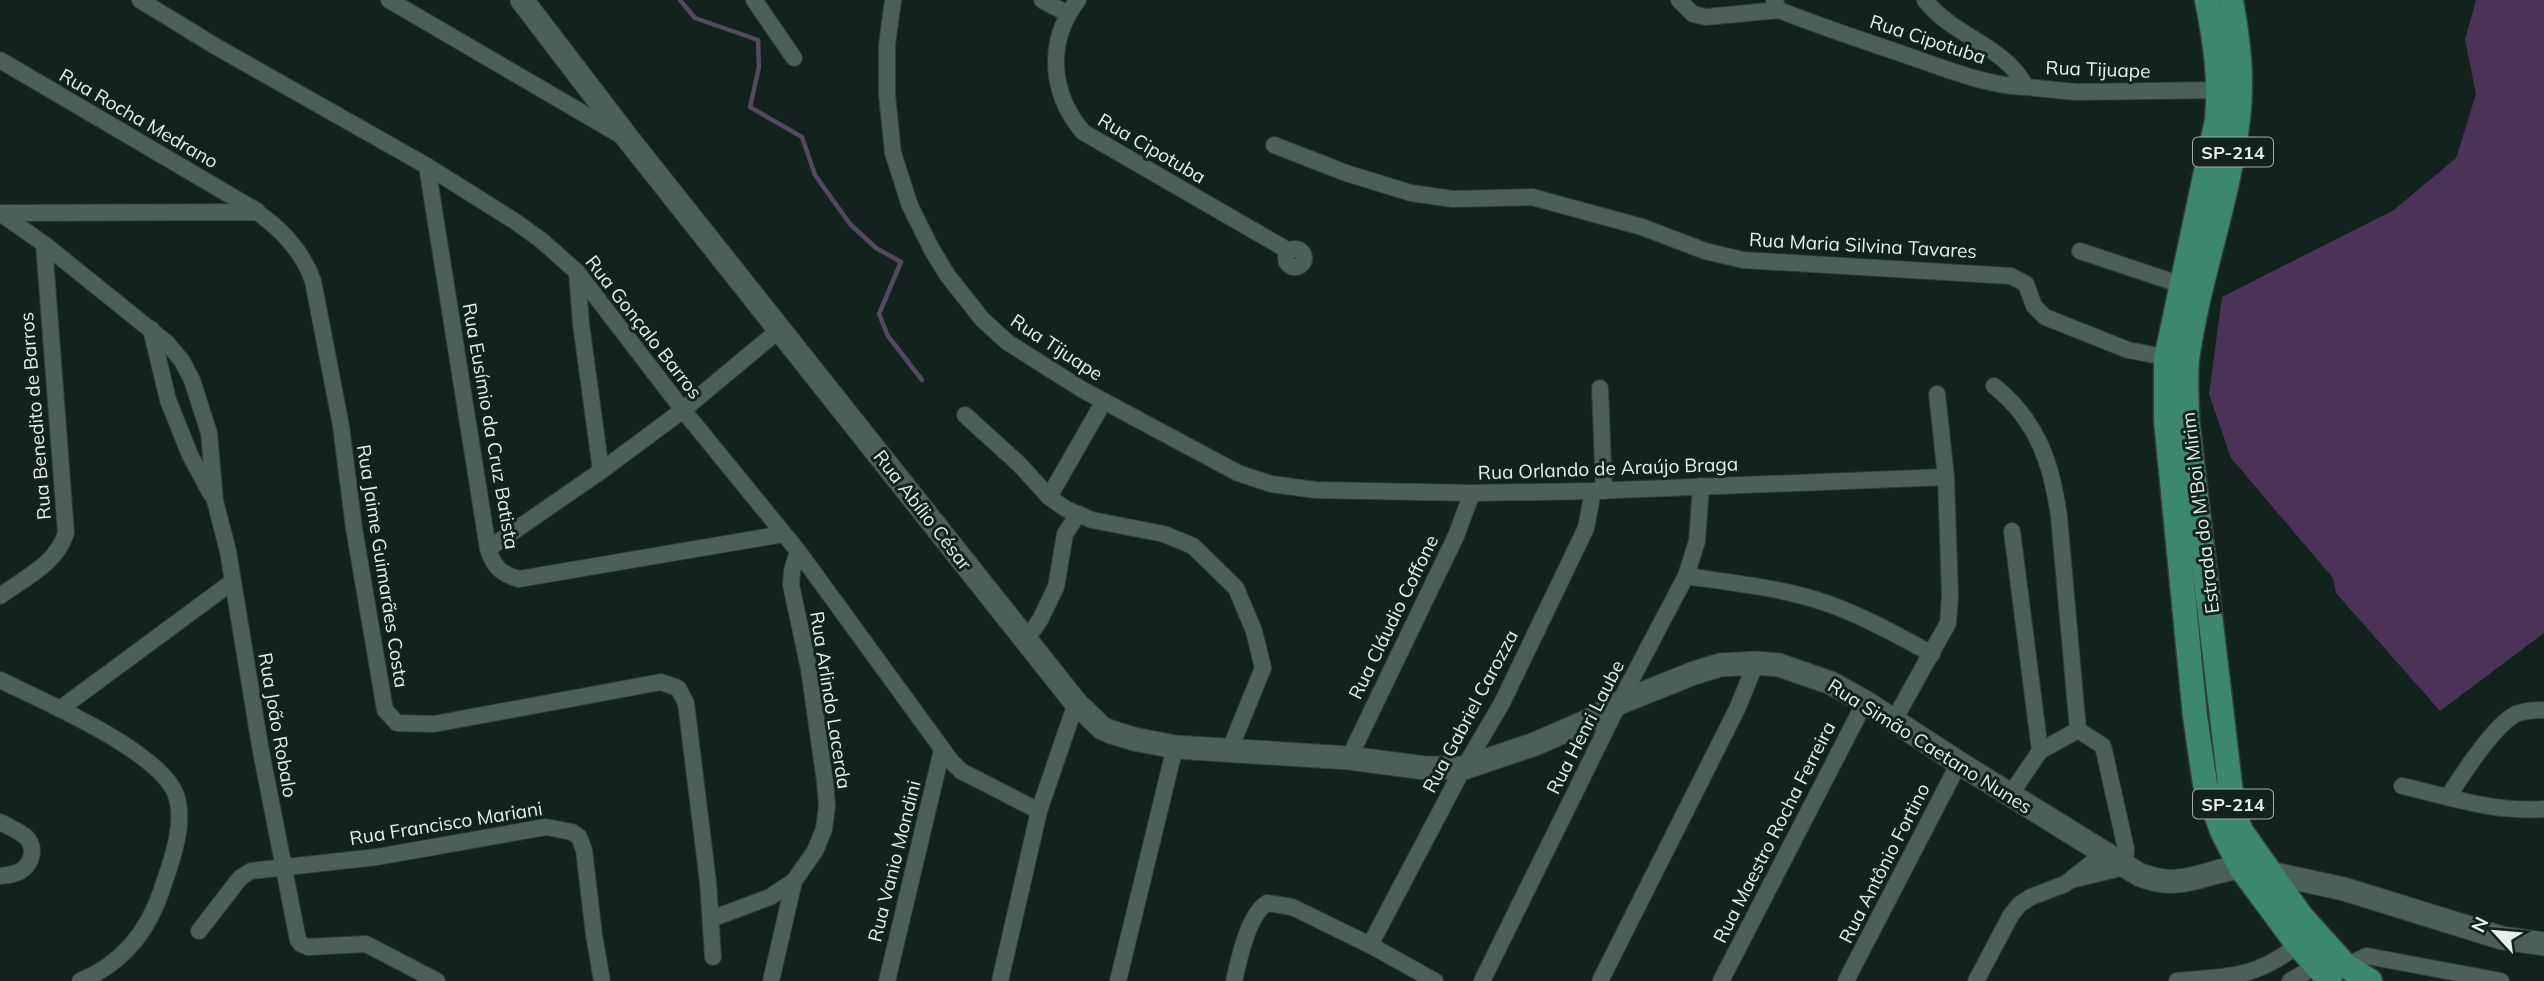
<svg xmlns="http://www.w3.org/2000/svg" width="2544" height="981" font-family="Mulish,sans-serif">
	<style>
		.green { fill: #4b3357 }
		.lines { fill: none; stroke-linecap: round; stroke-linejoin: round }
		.stream { stroke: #554860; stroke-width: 4.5 }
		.street-casing { stroke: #323e39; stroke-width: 18 }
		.secondary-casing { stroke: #323e39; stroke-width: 25 }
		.primary-casing { stroke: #323e39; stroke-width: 27 }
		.street { stroke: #4b6057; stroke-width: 16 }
		.secondary { stroke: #4b6057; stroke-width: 23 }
		.primary { stroke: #3b886e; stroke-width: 24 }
		.labels { text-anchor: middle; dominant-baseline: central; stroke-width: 6; stroke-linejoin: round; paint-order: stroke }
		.shield { fill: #11231c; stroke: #a5b2ac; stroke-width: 2 }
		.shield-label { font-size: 18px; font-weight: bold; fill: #e4f0ea }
		.street-label { font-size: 19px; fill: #e4f0ea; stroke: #11231c }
	</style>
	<rect width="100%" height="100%" fill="#11231c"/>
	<polygon class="green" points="2476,0 2544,0 2544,633 2440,711 2336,593 2333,578 2231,458 2209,394 2222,297 2394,210 2456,158 2476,94 2465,40"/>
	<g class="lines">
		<polyline class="stream" points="680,0 695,18 758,40 759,67 750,107 802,137 815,175 850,224 876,248 901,262 879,314 888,336 922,380"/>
		<defs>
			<g id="street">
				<polyline points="140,0 215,46 427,166 516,222 541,240 577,272 683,410 798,551 951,761 961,771 1039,811"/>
				<polyline points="389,0 622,136"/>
				<polyline points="754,0 794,58"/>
				<polyline points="893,0 887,45 887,95 893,153 910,206 932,250 948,276 982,319 1007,342 1083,390 1238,473 1271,484 1316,490 1472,493 1593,491 1946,477"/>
				<polyline points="1042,0 1068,14"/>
				<path d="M1078 0C1046 41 1050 93 1083 132L1289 251"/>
				<polyline points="1679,0 1693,14 1706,17 1779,10"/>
				<path d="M1774 0 1779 10C1824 28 1871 43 1917 59 1952 71 1989 86 2026 87"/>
				<path d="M1925 0C1952 36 2006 46 2026 87L2076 92 2220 90"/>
				<polyline points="0,60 257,211"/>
				<polyline points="1274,145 1346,173 1411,193 1453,199 1532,197 1642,227 1705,251 1743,260 2011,276 2026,284 2034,306 2045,317 2128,350 2175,359"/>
				<path d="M427 166 488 549C494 567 501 574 519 579L784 534"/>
				<polyline points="0,213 44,244 167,343 182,361 192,380 209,433 215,501 228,551 260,746 298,940 301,944 308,947 366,944 437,981"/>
				<path d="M1 213 257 212C281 229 303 252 313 281L341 426 354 528 385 710 397 723 434 724 661 682 678 688 686 703 708 882 713 957"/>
				<circle cx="1295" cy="258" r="9"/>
				<polyline points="2080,251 2182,285"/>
				<polyline points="577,272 581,324 601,471"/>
				<polyline points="151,329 168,400 190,455 211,494"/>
				<path d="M1994 386C2037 420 2052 464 2059 517L2078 730 2040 751"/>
				<polyline points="1600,388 1604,491"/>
				<polyline points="1104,401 1049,497 1066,509 1092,520 1164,534 1193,546 1236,588 1254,631 1263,668 1230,749"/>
				<polyline points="965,415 1019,464 1049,497"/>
				<polyline points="488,549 601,471 683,410 779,330"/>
				<path d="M1686 576C1734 583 1784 588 1829 604 1865 617 1899 636 1932 654"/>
				<path d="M0 596C25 578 57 563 66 533L44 244"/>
				<polyline points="1026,640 1040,620 1056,587 1065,534 1078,514"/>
				<path d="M0 680C43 701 160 751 176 795 186 824 171 862 162 889 148 932 122 964 80 981"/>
				<polyline points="60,709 232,582"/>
				<polyline points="1894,720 1948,623 1950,596 1946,477 1937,394"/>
				<polyline points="1349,758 1456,536 1472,493"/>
				<path d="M2402 786C2450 797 2495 813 2544 809"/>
				<polyline points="2010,795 2040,751 2012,531"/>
				<path d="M2448 797C2462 775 2494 725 2516 714 2525 710 2535 710 2544 710"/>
				<path d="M0 822C8 826 18 831 25 836 36 846 33 862 22 870 16 875 7 875 0 876"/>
				<polyline points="2071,880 2125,867 2126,849 2103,746 2078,730"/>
				<polyline points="711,919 770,897 794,881 815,851 824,829 827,806 825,782 809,669 791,585 792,571 798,551"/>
				<polyline points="199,931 240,878 251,871 377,857 546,827 572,832 579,837 584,850 594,935 602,981"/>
				<polyline points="1370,945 1458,778 1502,703 1586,528 1593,491"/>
				<polyline points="2346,966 2367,956 2501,981"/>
				<polyline points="771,981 794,881"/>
				<polyline points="887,981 942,750"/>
				<polyline points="1000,981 1039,811 1076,703"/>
				<polyline points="1118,981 1175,747"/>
				<path d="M1234 981C1239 959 1248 915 1267 903L1292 907 1370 945 1435 981"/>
				<polyline points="1482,981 1619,703 1686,576 1697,541 1701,486"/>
				<polyline points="1600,981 1737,709 1756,663"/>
				<polyline points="1721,981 1865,702"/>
				<polyline points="1846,981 1959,763"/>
				<polyline points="1976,981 2011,915 2020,904 2031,897 2065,884 2103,854"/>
				<path d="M2177 981C2231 976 2253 979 2298 945"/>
				<polyline points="2290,981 2316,966"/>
			</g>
			<path id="secondary" d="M522 0 629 140 1076 703 1102 728 1111 732 1134 739 1175 747 1349 758 1425 768H1464L1535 744 1590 720 1619 703 1694 673 1720 665 1756 663 1779 665 1831 683 1865 702 1959 763 2140 875C2152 879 2165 883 2178 881 2203 879 2225 865 2251 869L2344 889 2502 938 2544 944"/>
			<g id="primary">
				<path d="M2207 0C2215 41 2221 78 2217 120L2166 359V420L2195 716 2205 784 2222 831 2241 868 2298 945 2330 981"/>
				<path d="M2231 0C2238 39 2243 78 2238 118 2229 200 2198 278 2187 360 2185 379 2187 399 2187 419L2233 810 2241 831 2301 916 2346 966 2370 981"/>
			</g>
		</defs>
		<use href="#street" class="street-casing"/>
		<use href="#secondary" class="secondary-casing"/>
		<use href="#primary" class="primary-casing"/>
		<use href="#street" class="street"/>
		<use href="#secondary" class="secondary"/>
		<use href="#primary" class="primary"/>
	</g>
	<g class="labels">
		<g class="shield">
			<rect x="2193" y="137.5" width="80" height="29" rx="5"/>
			<rect x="2193" y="789.5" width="80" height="29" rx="5"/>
		</g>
		<g class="shield-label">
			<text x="2233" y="152">SP-214</text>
			<text x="2233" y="804">SP-214</text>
		</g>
		<g class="street-label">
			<text transform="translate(1928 39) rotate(18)">Rua Cipotuba</text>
			<text transform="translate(2098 69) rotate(2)">Rua Tijuape</text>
			<text transform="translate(139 118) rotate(30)">Rua Rocha Medrano</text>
			<text transform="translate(1152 148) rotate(30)">Rua Cipotuba</text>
			<text transform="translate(1863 245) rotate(3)">Rua Maria Silvina Tavares</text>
			<text transform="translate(644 327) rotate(52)">Rua Gonçalo Barros</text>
			<text transform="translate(1057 347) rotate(33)">Rua Tijuape</text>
			<text transform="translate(35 416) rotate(-95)">Rua Benedito de Barros</text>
			<text transform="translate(491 426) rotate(80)">Rua Eusímio da Cruz Batista</text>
			<text transform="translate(1608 468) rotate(-2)">Rua Orlando de Araújo Braga</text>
			<text transform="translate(923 510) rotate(52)">Rua Abílio César</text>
			<text transform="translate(2200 513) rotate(-97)">Estrada do M'Boi Mirim</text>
			<text transform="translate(383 566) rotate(81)">Rua Jaime Guimarães Costa</text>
			<text transform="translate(1393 617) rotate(-64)">Rua Cláudio Coffone</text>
			<text transform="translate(831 700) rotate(81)">Rua Arlindo Lacerda</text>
			<text transform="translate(1470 711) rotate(-62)">Rua Gabriel Carozza</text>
			<text transform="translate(278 725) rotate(80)">Rua João Robalo</text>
			<text transform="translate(1585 727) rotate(-63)">Rua Henri Laube</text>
			<text transform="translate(1930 746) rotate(32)">Rua Simão Caetano Nunes</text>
			<text transform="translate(446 823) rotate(-9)">Rua Francisco Mariani</text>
			<text transform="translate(1774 832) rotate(-63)">Rua Maestro Rocha Ferreira</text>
			<text transform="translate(894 861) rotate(-76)">Rua Vanio Mondini</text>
			<text transform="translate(1884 863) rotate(-63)">Rua Antônio Fortino</text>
		</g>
	</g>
	<g transform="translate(2495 932) rotate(296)" stroke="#11231c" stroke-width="5" paint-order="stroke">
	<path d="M0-5L12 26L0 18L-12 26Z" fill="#e4f0ea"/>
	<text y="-10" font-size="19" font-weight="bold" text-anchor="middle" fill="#e4f0ea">N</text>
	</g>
</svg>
